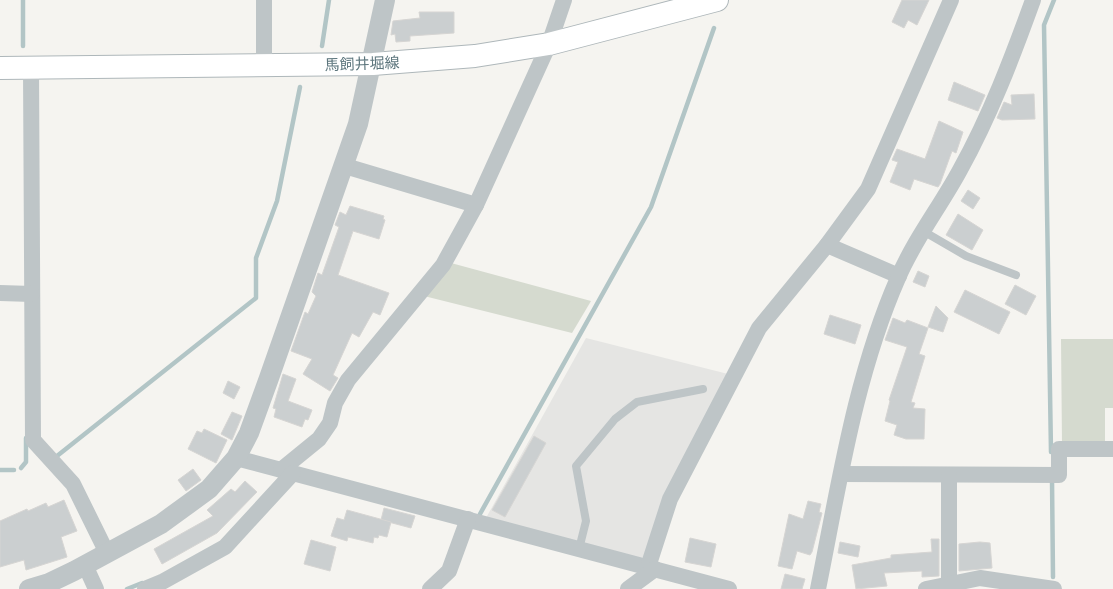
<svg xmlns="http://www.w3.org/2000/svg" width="1113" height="589" font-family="'Noto Sans','Noto Sans JP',sans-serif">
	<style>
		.built { fill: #e5e5e3 }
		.green { fill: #d5dacf }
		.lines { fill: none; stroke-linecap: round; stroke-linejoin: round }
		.stream { stroke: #b2c5c6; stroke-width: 4.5 }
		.building { fill: #cbcfd0; stroke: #d6d5d3 }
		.secondary-casing { stroke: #aeb7ba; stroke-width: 24 }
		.service { stroke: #bec5c7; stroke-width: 8 }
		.minor { stroke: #bec5c7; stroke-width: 16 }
		.tertiary { stroke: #bec5c7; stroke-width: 20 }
		.secondary { stroke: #fff; stroke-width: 22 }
		.labels { text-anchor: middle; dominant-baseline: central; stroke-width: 5; stroke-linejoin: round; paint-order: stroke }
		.street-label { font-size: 15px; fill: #5d767d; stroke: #fff }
	</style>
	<rect width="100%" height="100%" fill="#f5f4f0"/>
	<polygon class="built" points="586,338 728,374 644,557 639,559 486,518"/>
	<g class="green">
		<polygon points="451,263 591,301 572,333 424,296"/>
		<polygon points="1061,339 1113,339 1113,408 1105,408 1105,445 1062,445"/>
	</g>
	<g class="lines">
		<g class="stream">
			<polyline points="23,0 23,46"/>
			<polyline points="322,46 329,0"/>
			<polyline points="1051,452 1044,25 1054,0"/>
			<polyline points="57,456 256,298 256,258 277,201 300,87"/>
			<polyline points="21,468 26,462 26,438"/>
			<polyline points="0,470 14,470"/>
			<polyline points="1052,479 1053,577"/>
			<polyline points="480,514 651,207 714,28"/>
			<polyline points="127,589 142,583"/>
		</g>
	</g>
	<g class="building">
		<polygon points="902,0 929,0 917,25 908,20 904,28 892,22"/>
		<polygon points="419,12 454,12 454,33 410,36 410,41 396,42 395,34 391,35 393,21 420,18"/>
		<polygon points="954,82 985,95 978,111 948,100"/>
		<polygon points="1034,94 1035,119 1002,120 997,118 1004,102 1012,105 1011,95"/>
		<polygon points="939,121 963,132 956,153 952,151 940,184 938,187 914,179 910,190 890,182 898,162 892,160 897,149 925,159"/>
		<polygon points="968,190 980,198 973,209 961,201"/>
		<polygon points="350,206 384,216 383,219 385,220 379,239 353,231 338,275 389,293 380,315 373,312 359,337 352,333 333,375 338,378 330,391 303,374 312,359 291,351 305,312 308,314 316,296 312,292 318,273 322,275 339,227 335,225 340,212 346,215"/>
		<polygon points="958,214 983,230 972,250 946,235"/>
		<polygon points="918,271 929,276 925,287 913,282"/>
		<polygon points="1015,285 1036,296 1026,315 1005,304"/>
		<polygon points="965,290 1010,312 999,334 954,312"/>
		<polygon points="936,306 948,318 943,332 928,327"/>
		<polygon points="830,315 861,325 855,344 824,334"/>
		<polygon points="893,318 905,323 907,320 928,328 919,354 925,356 911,402 915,403 913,408 925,409 924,439 906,439 894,435 897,425 885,421 890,401 889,400 907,347 885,340"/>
		<polygon points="283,374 296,379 288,401 312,410 308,420 305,419 302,427 274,417 276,409 273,408"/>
		<polygon points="228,381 240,387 234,399 223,393"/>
		<polygon points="232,412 242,416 232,440 221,434"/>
		<polygon points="204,429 227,440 216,463 188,449 197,431 202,433"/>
		<polygon points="534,436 546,443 505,517 492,510"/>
		<polygon points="193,469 201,480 186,491 178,480"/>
		<polygon points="245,481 257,492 217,533 162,564 154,549 213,516 207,510 231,489 235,492"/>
		<polygon points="64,500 77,531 61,537 67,557 26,570 24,560 0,567 0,521 27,509 28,511 46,503 48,507"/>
		<polygon points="808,501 821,504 819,512 822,513 812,552 810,555 797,551 792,569 778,566 789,514 803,519"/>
		<polygon points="384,508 415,516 411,528 381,520"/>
		<polygon points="347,510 391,522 387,537 379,535 378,538 374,537 373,543 348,537 347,541 331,536 337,518 344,520"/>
		<polygon points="690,538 716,544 711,567 685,562"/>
		<polygon points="931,539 939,539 939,576 922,577 922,571 884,573 887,586 856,589 852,565 891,558 891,555 932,552"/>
		<polygon points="311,540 336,547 330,571 304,564"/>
		<polygon points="840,542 860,546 858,557 838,553"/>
		<polygon points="980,542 990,543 992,568 959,571 959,544"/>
		<polygon points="785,574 805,579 802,589 781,589"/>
	</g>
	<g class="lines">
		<defs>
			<polyline id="secondary" points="0,68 373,64 475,56 549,44 717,0"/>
		</defs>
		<use href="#secondary" class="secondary-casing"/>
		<g class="service">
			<polyline points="923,231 966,256 1016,275"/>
			<polyline points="579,549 586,521 576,466 615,419 637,402 703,389"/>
		</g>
		<g class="minor">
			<polyline points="264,0 264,65"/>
			<polyline points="31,69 33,440 73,484 107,553"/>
			<polyline points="345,166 476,205"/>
			<polyline points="827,245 899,276"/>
			<polyline points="0,293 32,294"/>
			<polyline points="236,458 729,589"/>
			<polyline points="281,470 319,439 330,423 335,403 348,380 443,265 476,205 549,44 564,0"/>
			<polyline points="842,474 1059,475 1059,449 1113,449"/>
			<polyline points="949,475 949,589"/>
			<polyline points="85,565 96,589"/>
			<polyline points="648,567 670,499 759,328 827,245 868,189 951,0"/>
			<polyline points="145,589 162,582 225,547 293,473"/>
			<polyline points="430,589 449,571 468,519"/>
			<polyline points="628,589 655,569"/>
			<path d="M818 589C839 485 855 376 898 278 914 240 940 207 960 170 990 116 1012 58 1033 0"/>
			<polyline points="926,589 980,578 1054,589"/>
		</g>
		<polyline class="tertiary" points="29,589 49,583 74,571 161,524 209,489 236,458 249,433 269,378 358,124 385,0"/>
		<use href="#secondary" class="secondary"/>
	</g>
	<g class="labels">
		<g class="street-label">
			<text transform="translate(362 63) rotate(-2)">馬飼井堀線</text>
		</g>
	</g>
</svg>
